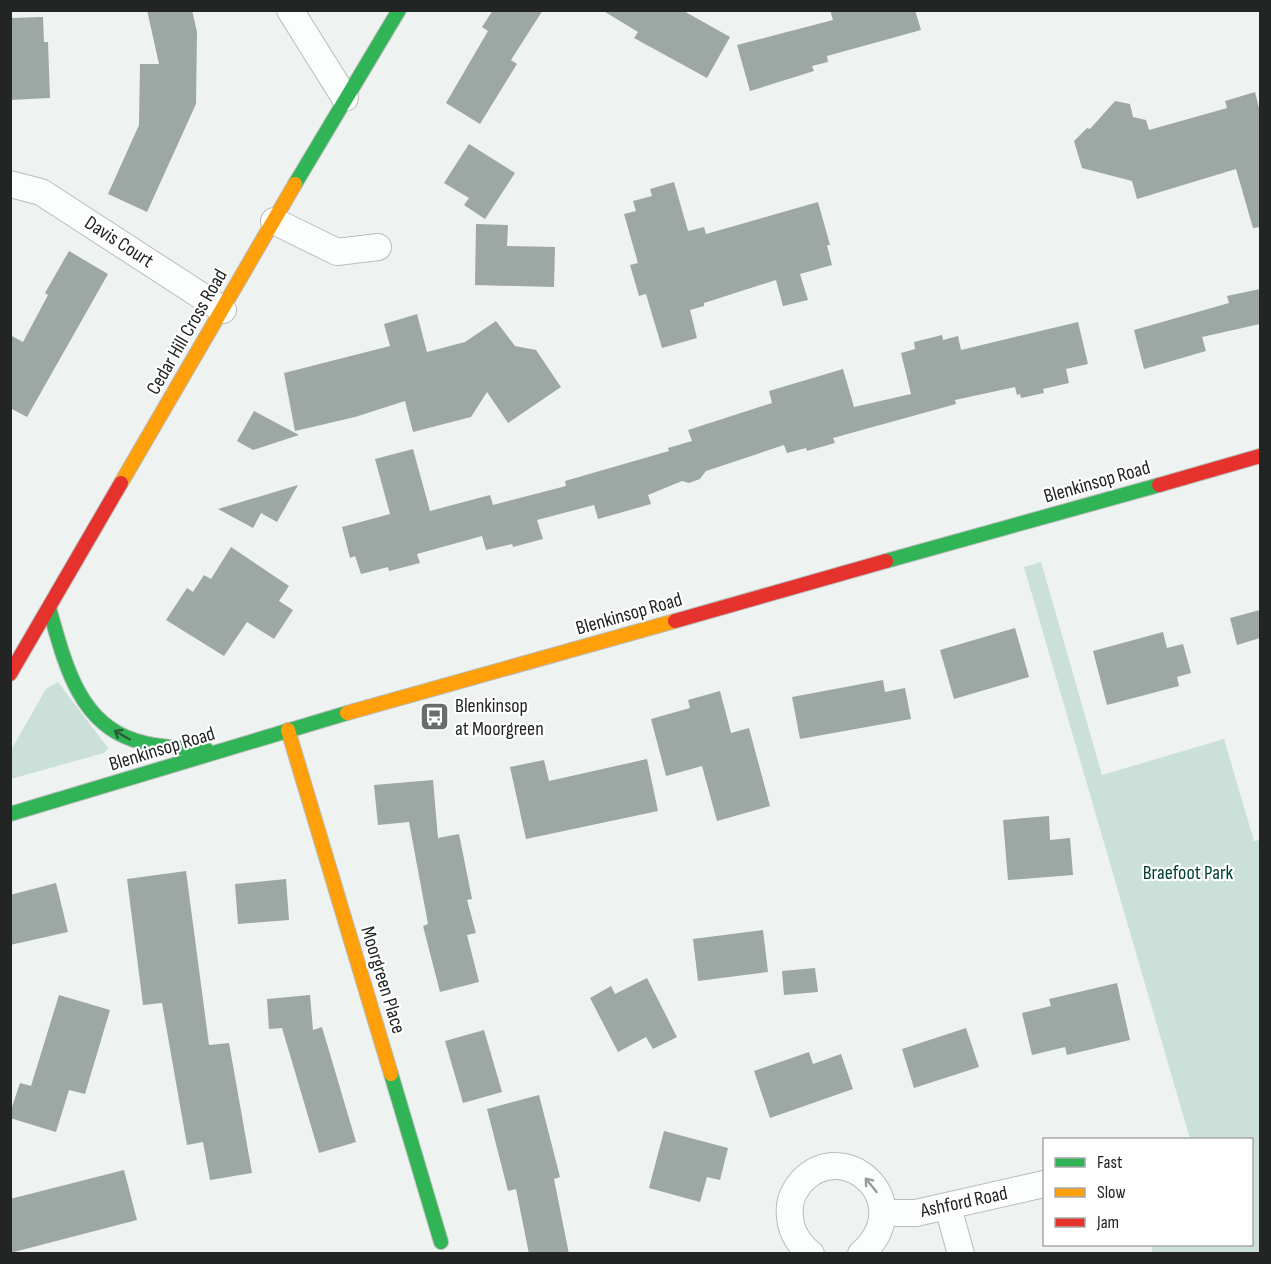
<svg xmlns="http://www.w3.org/2000/svg" width="1271" height="1264" font-family="'Sofia Sans Condensed',sans-serif">
	<style>
		.green { fill: #cbe0d9 }
		.building { fill: #9da7a3 }
		.lines { fill: none; stroke-linecap: round; stroke-linejoin: round }
		.street-casing { stroke: #b9bcbb; stroke-width: 28 }
		.fast-casing { stroke: #b9bcbb; stroke-width: 16 }
		.slow-casing { stroke: #b9bcbb; stroke-width: 16 }
		.jam-casing { stroke: #b9bcbb; stroke-width: 16 }
		.street { stroke: #fcfdfd; stroke-width: 26 }
		.fast { stroke: #30b455; stroke-width: 14 }
		.slow { stroke: #ff9f0a; stroke-width: 14 }
		.jam { stroke: #e5322d; stroke-width: 14 }
		.oneway { stroke: #285e38 }
		.oneway2 { stroke: #9a9c9b }
		.labels { text-anchor: middle; dominant-baseline: central; stroke-width: 4.5; stroke-linejoin: round; paint-order: stroke }
		.street-label { font-size: 20px; fill: #222524; stroke: #fff }
		.poi-label { font-size: 20px; fill: #222524; stroke: #fff; text-anchor: start }
		.park-label { font-size: 20px; fill: #004133; stroke: #fff }
	</style>
	<rect width="100%" height="100%" fill="#eef3f1"/>
	<g class="green">
		<polygon points="1041,562 1102,775 1224,739 1254,841 1260,840 1260,1253 1153,1253 1151,1245 1252,1244 1252,1140 1190,1139 1024,567"/>
		<polygon points="58,682 108,748 104,753 11,779 11,750 46,689"/>
	</g>
	<g class="building">
		<polygon points="147,10 192,10 197,32 196,104 147,212 108,194 139,125 140,64 159,64"/>
		<polygon points="493,10 543,10 511,60 517,64 480,124 446,103 488,31 482,27"/>
		<polygon points="602,10 682,10 730,37 707,78 634,38 638,32"/>
		<polygon points="830,10 915,10 921,30 827,56 828,62 812,66 814,71 750,91 737,45 833,20"/>
		<polygon points="43,17 44,42 48,42 50,98 10,100 10,18"/>
		<polygon points="1255,92 1260,112 1260,227 1253,228 1236,169 1137,199 1132,181 1082,168 1074,141 1087,128 1090,129 1115,101 1130,104 1133,117 1146,120 1149,130 1227,108 1225,101"/>
		<polygon points="469,144 515,173 485,219 464,205 469,198 444,183"/>
		<polygon points="674,182 688,231 704,227 706,234 818,202 830,245 827,245 832,265 800,274 808,300 783,306 776,280 704,303 704,306 690,310 697,338 662,348 646,294 639,296 630,265 638,263 624,214 636,211 633,201 652,196 650,189"/>
		<polygon points="476,224 508,225 507,246 555,247 554,287 475,285"/>
		<polygon points="69,251 108,274 27,417 10,408 10,335 23,342 48,295 45,293"/>
		<polygon points="1260,289 1260,324 1202,337 1206,351 1144,369 1134,330 1229,303 1227,296"/>
		<polygon points="417,314 427,352 465,342 496,321 515,346 536,350 561,387 508,423 487,392 471,417 413,432 405,401 355,417 295,431 284,373 390,346 384,324"/>
		<polygon points="1078,322 1088,364 1066,369 1069,383 1043,389 1044,393 1021,398 1020,394 1017,395 1015,387 955,400 956,404 833,438 835,443 807,451 806,448 787,453 784,445 706,471 700,479 689,483 682,481 648,495 651,504 637,508 598,519 594,505 537,520 543,539 513,547 512,544 486,550 482,536 417,554 420,563 389,571 388,567 361,574 355,556 350,558 342,527 390,514 375,459 413,449 430,511 490,495 493,505 566,486 565,481 669,451 668,448 692,441 688,430 772,403 769,391 843,369 854,407 911,394 901,353 915,349 914,342 942,335 943,340 958,336 961,350"/>
		<polygon points="254,411 299,435 253,450 237,441"/>
		<polygon points="298,485 277,522 261,513 253,528 218,509"/>
		<polygon points="231,547 289,586 279,601 293,610 274,639 247,622 224,656 166,620 187,588 193,592 204,575 211,579"/>
		<polygon points="1260,610 1260,638 1237,645 1230,618"/>
		<polygon points="1015,628 1029,677 954,699 940,650"/>
		<polygon points="1163,632 1167,648 1183,644 1191,673 1177,677 1179,686 1107,705 1093,651"/>
		<polygon points="883,680 885,692 905,688 911,719 800,739 792,697"/>
		<polygon points="720,691 731,733 749,728 770,806 717,821 702,766 666,776 651,719 690,708 688,700"/>
		<polygon points="647,759 658,811 526,839 510,767 544,760 549,781"/>
		<polygon points="433,780 438,838 459,834 472,899 467,900 476,933 467,935 479,982 440,992 423,926 428,924 409,822 378,825 374,785"/>
		<polygon points="1049,816 1050,840 1070,838 1073,875 1008,880 1003,820"/>
		<polygon points="186,871 209,1045 229,1043 252,1173 210,1180 203,1142 187,1145 162,1003 143,1005 127,879"/>
		<polygon points="286,879 289,920 238,924 235,884"/>
		<polygon points="56,883 68,932 10,945 10,895"/>
		<polygon points="763,930 768,972 698,981 693,939"/>
		<polygon points="815,968 818,992 784,995 782,971"/>
		<polygon points="647,978 677,1037 653,1049 646,1037 618,1052 590,998 611,986 615,994"/>
		<polygon points="1117,983 1130,1040 1067,1055 1065,1047 1032,1055 1022,1013 1051,1006 1049,999"/>
		<polygon points="59,995 110,1010 85,1094 69,1090 56,1132 10,1118 10,1113 20,1083 31,1086"/>
		<polygon points="310,995 313,1030 322,1027 356,1142 319,1153 282,1028 269,1029 267,999"/>
		<polygon points="966,1028 979,1067 914,1088 902,1049"/>
		<polygon points="484,1030 502,1092 463,1103 445,1041"/>
		<polygon points="809,1052 813,1064 841,1054 853,1089 770,1118 754,1071"/>
		<polygon points="539,1095 560,1177 554,1179 569,1254 529,1254 516,1189 508,1191 487,1109"/>
		<polygon points="664,1131 728,1148 720,1180 707,1177 700,1202 649,1188"/>
		<polygon points="124,1170 137,1220 10,1253 10,1199"/>
	</g>
	<g class="lines">
		<defs>
			<g id="street">
				<polyline points="290,10 345,98"/>
				<polyline points="10,184 41,192 223,310"/>
				<polyline points="274,221 337,252 378,247"/>
				<polyline points="948,1207 961,1254"/>
				<polyline points="883,1213 916,1213 1044,1184"/>
				<path d="M811 1254C795 1241 788 1226 790 1205 791 1196 796 1188 802 1181 845 1136 919 1202 861 1254"/>
			</g>
			<g id="fast">
				<polyline points="295,184 399,10"/>
				<polyline points="886,561 1159,485"/>
				<path d="M49 608C64 659 77 722 134 740 157 748 183 747 207 750"/>
				<polyline points="10,814 347,713"/>
				<polyline points="391,1074 441,1242"/>
			</g>
			<g id="slow">
				<polyline points="121,483 295,184"/>
				<polyline points="347,713 675,621"/>
				<polyline points="288,730 391,1074"/>
			</g>
			<g id="jam">
				<polyline points="1159,485 1260,456"/>
				<polyline points="675,621 886,561"/>
				<polyline points="10,674 121,483"/>
			</g>
		</defs>
		<use href="#street" class="street-casing"/>
		<use href="#fast" class="fast-casing"/>
		<use href="#slow" class="slow-casing"/>
		<use href="#jam" class="jam-casing"/>
		<use href="#street" class="street"/>
		<use href="#fast" class="fast"/>
		<use href="#slow" class="slow"/>
		<use href="#jam" class="jam"/>
	</g>
	<defs><path id="oneway-shaft" d="M-6 0H5M1.5-3L5.5 0L1.5 3" fill="none" stroke-width="1.6" stroke-linecap="round" stroke-linejoin="round" transform="scale(1.5)"/></defs>
	<use class="oneway" href="#oneway-shaft" transform="translate(122 735) rotate(-150)"/>
	<use class="oneway2" href="#oneway-shaft" transform="translate(871 1185) rotate(-129)"/>
	<defs>
		<symbol id="bus-square" viewBox="-11 -11 22 22"><rect x="-9" y="-9" width="18" height="18" rx="4" fill="#696d6c" stroke="#fff"/><path d="M-5-6H5V4H4V6H2V4H-2V6H-4V4H-5ZM-3.5-4V0h7V-4ZM-3.5 1.2v1.5H-2V1.2ZM2 1.2v1.5H3.5V1.2Z" fill="#fff"/></symbol>
	</defs>
	<g fill-rule="evenodd">
		<use href="#bus-square" x="418" y="700" width="33" height="33"/>
	</g>
	<g class="labels">
		<g class="street-label">
			<text transform="translate(119 242) rotate(33)">Davis Court</text>
			<text transform="translate(187 332) rotate(-60)">Cedar Hill Cross Road</text>
			<text transform="translate(1097 482) rotate(-16)">Blenkinsop Road</text>
			<text transform="translate(629 614) rotate(-16)">Blenkinsop Road</text>
			<text transform="translate(162 749) rotate(-17)">Blenkinsop Road</text>
			<text transform="translate(383 980) rotate(73)">Moorgreen Place</text>
			<text transform="translate(964 1202) rotate(-12)">Ashford Road</text>
		</g>
		<g class="poi-label">
			<text x="455" y="706">Blenkinsop<tspan x="455" dy="23">at Moorgreen</tspan></text>
		</g>
		<g class="park-label">
			<text x="1188" y="873">Braefoot Park</text>
		</g>
	</g>
	<rect width="1271" height="1264" fill="none" stroke="#222524" stroke-width="24"/>
	<rect x="1043" y="1138" width="210" height="108" fill="#ffffff" stroke="#a7a8a7" stroke-width="1.5"/>
	<rect x="1055" y="1158" width="30" height="9" fill="#30b455" stroke="#a7a8a7" stroke-width="1.5"/>
	<text x="1097" y="1168" font-size="18" fill="#222524">Fast</text>
	<rect x="1055" y="1188" width="30" height="9" fill="#ff9f0a" stroke="#a7a8a7" stroke-width="1.5"/>
	<text x="1097" y="1198" font-size="18" fill="#222524">Slow</text>
	<rect x="1055" y="1218" width="30" height="9" fill="#e5322d" stroke="#a7a8a7" stroke-width="1.5"/>
	<text x="1097" y="1228" font-size="18" fill="#222524">Jam</text>
</svg>
